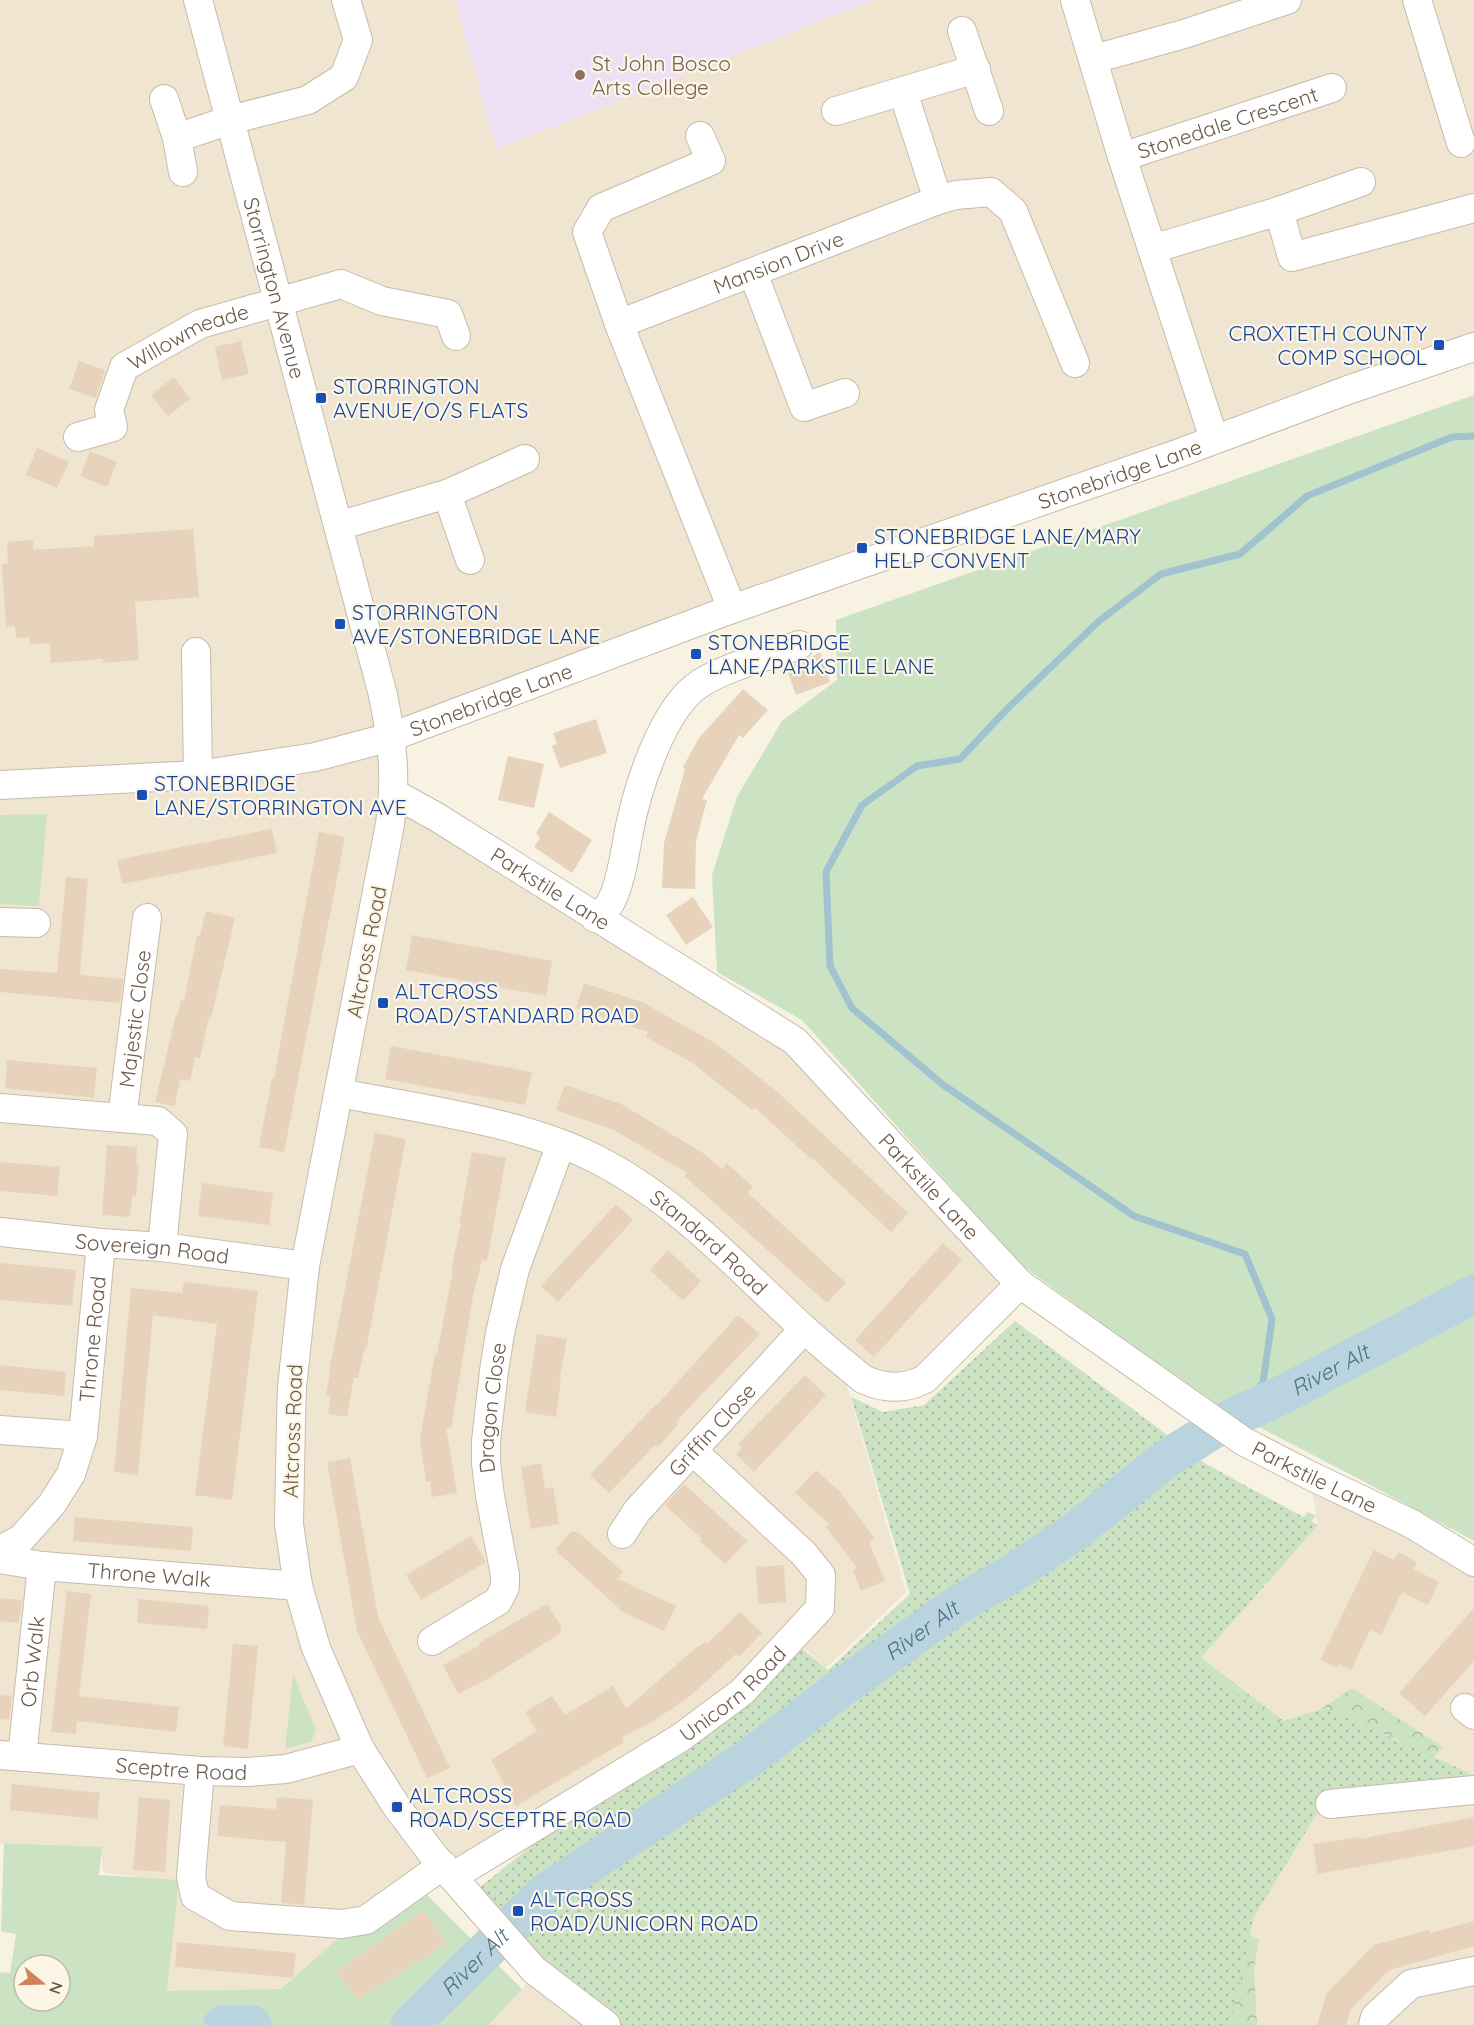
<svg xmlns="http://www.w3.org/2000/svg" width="1474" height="2025" font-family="Quicksand,sans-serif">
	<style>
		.residential { fill: #efe5d1 }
		.education { fill: #efdff4 }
		.green { fill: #cce3c3; fill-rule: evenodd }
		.forest { fill: url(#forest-crowns) }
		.park { fill: url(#park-dots) }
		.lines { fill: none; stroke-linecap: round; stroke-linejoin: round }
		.stream { stroke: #a1c2cf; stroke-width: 7 }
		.river { stroke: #b9d4de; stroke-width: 39 }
		.building { fill: #e7d3bb }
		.minor-casing { stroke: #c7bbab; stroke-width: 30 }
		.minor { stroke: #fff; stroke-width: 28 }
		.education-dot { fill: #8d6e63; stroke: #fcf6e7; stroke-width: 2 }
		.transit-dot { fill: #1a4fb4; stroke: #fcf6e7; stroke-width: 2 }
		.labels { text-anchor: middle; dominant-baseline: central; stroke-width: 4.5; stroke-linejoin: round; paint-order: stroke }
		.education-label { font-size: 21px; fill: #785e54; stroke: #fcf6e7; text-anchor: start }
		.street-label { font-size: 21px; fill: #6c5b4c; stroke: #fcf6e7 }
		.transit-label { font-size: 21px; fill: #164399; stroke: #fcf6e7; text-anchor: start }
		.water-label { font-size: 22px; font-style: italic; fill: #4c7383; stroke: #fcf6e7 }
	</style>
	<defs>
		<pattern id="forest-crowns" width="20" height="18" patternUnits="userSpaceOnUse" patternTransform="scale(1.5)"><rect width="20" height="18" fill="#cce3c3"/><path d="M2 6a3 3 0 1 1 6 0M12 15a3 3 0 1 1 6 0" fill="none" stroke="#aabba1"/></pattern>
		<pattern id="park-dots" width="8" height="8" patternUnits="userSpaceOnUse" patternTransform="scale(1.5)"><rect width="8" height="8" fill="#cce3c3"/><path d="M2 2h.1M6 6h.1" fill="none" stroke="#aabba1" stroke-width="1.8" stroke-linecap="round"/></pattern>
	</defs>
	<rect width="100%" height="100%" fill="#f8f2e2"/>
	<g class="residential">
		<polygon points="0,0 455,0 497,149 873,0 1474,0 1474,347 391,737 395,794 795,1041 1020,1284 911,1395 844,1376 906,1592 826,1668 801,1645 452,1877 408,1876 281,1989 124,1992 138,1877 103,1872 101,1847 5,1843 0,1845"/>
		<polygon points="1309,1475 1474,1562 1474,1775 1325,1708 1273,1724 1197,1661 1318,1525"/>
		<polygon points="1474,1790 1474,2025 1230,2025 1254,1917 1318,1812"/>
		<polygon points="534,1970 606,2025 489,2025 522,1989"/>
	</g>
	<polygon class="education" points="455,0 873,0 497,149"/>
	<g class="green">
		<polygon points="1474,395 1474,1541 1363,1481 1201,1397 1019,1263 802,1020 717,972 712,875 737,797 782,721 837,680 836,620"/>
		<polygon points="47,814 39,906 0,904 0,815"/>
		<polygon points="293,1674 316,1730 311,1742 285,1749"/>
		<path d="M4 1843 102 1847 99 1875 179 1880 167 1991 281 1989 408 1876 522 1989 489 2025H0V1972L10 1973 16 1934 1 1931ZM24 1965H60V2001H24Z"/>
	</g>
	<g class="forest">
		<path d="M1308 1512 1316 1516 1199 1656 1293 1728 1352 1688 1443 1747 1430 1762C1420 1755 1410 1747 1400 1741 1391 1736 1380 1733 1370 1729 1365 1727 1359 1724 1353 1724 1337 1725 1328 1738 1314 1744 1288 1756 1243 1768 1217 1754 1207 1748 1201 1740 1194 1732 1181 1714 1175 1694 1174 1673 1171 1613 1210 1592 1255 1564L1260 1567Z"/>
		<polygon points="1212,1918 1259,1940 1254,1969 1257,2025 1195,2025"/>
	</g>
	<polygon class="park" points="1015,1321 1206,1464 1318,1525 1198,1661 1273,1724 1325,1708 1474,1775 1474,1790 1318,1812 1254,1917 1230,2025 611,2025 469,1896 540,1839 800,1647 828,1670 910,1594 851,1397 883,1412 924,1405"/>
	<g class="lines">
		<polyline class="stream" points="1230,1419 1263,1383 1272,1319 1245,1254 1134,1216 942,1084 852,1008 830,966 826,872 862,805 917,766 960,759 1006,710 1099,621 1161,574 1240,554 1307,496 1452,437 1474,436"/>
		<g class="river">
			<polyline points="223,2025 252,2025"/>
			<path id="s1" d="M410 2025 545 1893 749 1758 841 1688 956 1606 1016 1571 1077 1530 1166 1459 1230 1419 1288 1392 1474 1294"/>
		</g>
	</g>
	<g class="building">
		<polygon points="241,341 249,374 222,380 215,347"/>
		<polygon points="79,361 105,370 96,398 69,389"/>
		<polygon points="174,377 190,399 168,416 151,395"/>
		<polygon points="37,448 69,462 57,488 26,475"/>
		<polygon points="90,451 117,462 107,487 80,476"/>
		<polygon points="193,529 199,597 135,602 139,660 103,663 103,659 51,663 50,643 30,644 29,637 16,638 15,626 6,627 2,564 8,564 7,542 33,540 33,550 94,546 94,536"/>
		<polygon points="820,652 830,682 796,695 786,667 805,661"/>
		<polygon points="743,689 768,710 743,738 739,735 702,799 707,800 696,841 695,889 662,888 664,843 685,769 683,767 699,738"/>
		<polygon points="596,719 607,753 560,768 552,746 557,744 553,733"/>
		<polygon points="508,756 544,764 534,808 498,800"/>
		<polygon points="549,812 592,840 572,873 534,847 540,838 536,833"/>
		<polygon points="272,829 277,853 122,884 117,860"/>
		<polygon points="319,832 345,837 284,1152 259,1147 272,1078 274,1078"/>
		<polygon points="66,877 88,879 80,975 123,979 120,1003 0,992 0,969 57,973"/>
		<polygon points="693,897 713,927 686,945 666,915"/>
		<polygon points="206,911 235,918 211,1018 209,1017 200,1058 195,1057 190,1081 180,1079 175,1106 155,1102 176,1015 178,1015 181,1000 184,1001 197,936 200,936"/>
		<polygon points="412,935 552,961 546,996 406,970"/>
		<polygon points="584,983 642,1002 715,1043 773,1088 908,1213 891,1232 812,1158 811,1159 754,1107 752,1110 691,1062 646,1037 648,1032 576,1008"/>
		<polygon points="391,1046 532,1072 525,1105 385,1079"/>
		<polygon points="7,1060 97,1068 94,1098 5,1088"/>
		<polygon points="565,1085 621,1104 703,1153 722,1169 727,1163 753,1187 748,1193 846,1283 827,1303 684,1176 687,1173 614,1130 556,1110"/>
		<polygon points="375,1133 406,1139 366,1350 364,1350 358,1378 354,1377 347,1417 328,1414 331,1396 326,1396 330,1373 329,1372"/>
		<polygon points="107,1145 137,1147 136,1164 139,1164 136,1196 132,1195 130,1217 102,1215"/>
		<polygon points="472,1152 506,1158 487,1261 482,1260 473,1296 451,1428 446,1427 457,1493 432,1497 430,1481 426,1482 420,1440 435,1353 437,1354 453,1271 451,1270 461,1224 459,1224"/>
		<polygon points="0,1162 60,1167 57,1196 0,1191"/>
		<polygon points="202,1183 273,1193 269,1225 198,1216"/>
		<polygon points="616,1204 633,1220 558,1302 541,1286"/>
		<polygon points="943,1243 962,1260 874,1357 855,1340"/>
		<polygon points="668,1250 701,1281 683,1301 650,1270"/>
		<polygon points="0,1263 76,1270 72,1306 0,1300"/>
		<polygon points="184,1282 258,1291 232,1500 195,1495 217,1324 153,1315 138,1475 114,1472 131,1288 182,1293"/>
		<polygon points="738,1315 760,1334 699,1397 676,1422 678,1424 658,1447 655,1445 609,1493 590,1475 656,1404 657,1405"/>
		<polygon points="537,1334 567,1339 559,1380 561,1380 556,1417 525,1412"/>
		<polygon points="0,1365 66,1372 64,1396 0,1390"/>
		<polygon points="805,1375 826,1395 754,1472 736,1454 742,1448 738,1444"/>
		<polygon points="350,1458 378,1617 450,1768 427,1778 357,1631 327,1462"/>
		<polygon points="541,1463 545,1489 553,1487 559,1524 531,1529 521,1467"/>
		<polygon points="816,1470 840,1492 874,1538 869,1542 885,1581 861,1591 853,1570 857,1568 826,1527 829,1524 795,1493"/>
		<polygon points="684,1484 747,1541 725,1564 700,1541 702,1539 665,1505"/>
		<polygon points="75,1517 193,1527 191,1551 73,1541"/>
		<polygon points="571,1532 578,1532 623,1572 618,1579 676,1606 664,1631 623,1612 555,1550"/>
		<polygon points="471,1536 486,1562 421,1600 406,1575"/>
		<polygon points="1374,1550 1394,1560 1398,1552 1417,1562 1413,1569 1439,1582 1428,1605 1402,1592 1381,1635 1370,1630 1351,1670 1339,1664 1337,1668 1320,1660"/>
		<polygon points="784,1565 786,1602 758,1604 756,1567"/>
		<polygon points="67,1591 91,1594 79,1696 179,1707 176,1732 77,1721 76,1734 51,1732"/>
		<polygon points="0,1598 22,1600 19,1623 0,1621"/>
		<polygon points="139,1599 209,1606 207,1629 137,1623"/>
		<polygon points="547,1604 561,1626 561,1633 491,1677 458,1694 443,1665 480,1645 479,1643"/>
		<polygon points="1474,1608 1474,1661 1425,1716 1399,1693"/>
		<polygon points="740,1612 762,1633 739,1657 736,1654 689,1697 652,1722 622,1737 624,1742 516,1806 491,1760 537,1731 525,1712 552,1696 565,1715 613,1686 626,1709 692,1651 705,1642 707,1644"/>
		<polygon points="233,1644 258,1646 248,1749 223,1746"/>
		<polygon points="0,1695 12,1696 9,1720 0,1719"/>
		<polygon points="12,1784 100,1793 97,1819 10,1810"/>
		<polygon points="139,1797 170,1800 165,1872 133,1870"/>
		<polygon points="277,1797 313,1800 304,1905 281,1903 286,1842 217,1836 220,1805 276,1809"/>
		<polygon points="1474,1817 1474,1846 1318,1874 1313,1844 1360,1837 1360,1839"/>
		<polygon points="424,1910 447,1943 358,2000 336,1972"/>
		<polygon points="1474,1921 1474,1946 1389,1970 1351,2009 1346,2025 1317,2025 1327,1993 1374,1945 1429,1930 1430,1933"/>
		<polygon points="177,1942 296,1953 293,1978 175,1967"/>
	</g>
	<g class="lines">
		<defs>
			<g id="minor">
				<path id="s2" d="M198 0 383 695C392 740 397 778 390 824L305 1266 292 1387 291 1419 289 1524 298 1586 316 1648 360 1749 397 1807 434 1856 534 1970 606 2025"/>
				<polyline points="1075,0 1122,157 1214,439"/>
				<polyline points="1417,0 1461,143"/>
				<polyline points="962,31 989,111"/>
				<polyline points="1094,59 1184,34 1287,0"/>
				<polyline points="164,99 177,138 230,120 308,100 344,77 358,40 346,0"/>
				<polyline points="836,111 976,69"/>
				<polyline points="700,136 711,161 601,208 587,232 619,324 732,609"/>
				<polyline points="177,138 183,172"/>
				<path id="s3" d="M1122 157 1332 88"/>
				<polyline points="938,200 956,195 991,192 1013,211 1075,363"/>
				<polyline points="1279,211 1361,182"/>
				<polyline points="1152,249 1279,211 1292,257 1474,208"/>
				<polyline points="753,273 804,407 845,393"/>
				<path id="s4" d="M619 324 938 200 903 92"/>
				<path id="s5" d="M78 437 113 427 109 410 124 367 200 324 341 284 382 301 448 314 456 336"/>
				<polyline points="447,494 470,560"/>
				<polyline points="338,526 447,494 525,459"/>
				<polyline points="196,652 198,775"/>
				<path id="s6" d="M0 785 198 775 315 757 391 737 732 609 1174 455 1348 390 1474 347"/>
				<path id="s7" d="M395 794 435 816 795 1041 1020 1284 1243 1441 1309 1475 1412 1524 1474 1562"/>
				<path d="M595 918C599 914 606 910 609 905 619 891 625 854 628 836 636 792 662 707 701 683 730 665 767 657 799 645"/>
				<polyline points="0,922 36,923"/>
				<path id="s8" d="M340 1093C421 1109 525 1122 598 1160 678 1201 739 1269 804 1329 823 1346 843 1363 863 1379 884 1389 904 1390 925 1379L1020 1284"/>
				<polyline points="0,1108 158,1121 173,1134 162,1247"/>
				<path id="s9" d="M122 1118 147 918"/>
				<path id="s10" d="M0 1232 101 1243 162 1247 305 1266"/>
				<polyline points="0,1430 83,1436"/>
				<path id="s11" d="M622 1534 637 1511 804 1329"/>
				<path id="s12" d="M0 1550 21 1539 52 1504 71 1474 83 1436 101 1243"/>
				<path id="s13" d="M0 1559 42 1566 298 1586"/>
				<path id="s14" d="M432 1641 498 1601 505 1587V1575L490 1496 486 1463V1441L494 1371 500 1333 515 1269 561 1144"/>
				<polyline points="1465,1708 1474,1715"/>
				<path id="s15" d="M0 1755 200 1771 248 1772 286 1769 360 1749"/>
				<path id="s16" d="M22 1757 42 1566"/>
				<polyline points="200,1771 191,1877 195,1896 230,1916 342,1924 366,1920 443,1865"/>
				<polyline points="1330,1804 1474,1790"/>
				<path id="s17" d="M452 1877 680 1738 742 1692 820 1608 821 1575 804 1554 693 1451"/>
				<polyline points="1373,2025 1375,2017 1411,1984 1474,1971"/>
			</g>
		</defs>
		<use href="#minor" class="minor-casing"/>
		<use href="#minor" class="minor"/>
	</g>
	<circle class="education-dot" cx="580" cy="75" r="6"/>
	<g class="transit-dot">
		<rect x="1433" y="339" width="12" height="12" rx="3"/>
		<rect x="315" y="392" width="12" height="12" rx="3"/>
		<rect x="856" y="542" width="12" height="12" rx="3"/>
		<rect x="334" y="618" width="12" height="12" rx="3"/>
		<rect x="690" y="648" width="12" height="12" rx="3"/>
		<rect x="136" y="789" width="12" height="12" rx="3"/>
		<rect x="377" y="997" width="12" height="12" rx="3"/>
		<rect x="391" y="1801" width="12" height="12" rx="3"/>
		<rect x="512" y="1905" width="12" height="12" rx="3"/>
	</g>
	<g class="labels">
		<g class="education-label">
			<text x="592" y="63">St John Bosco<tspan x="592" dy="24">Arts College</tspan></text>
		</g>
		<g class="street-label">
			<text stroke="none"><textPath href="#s3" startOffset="111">Stonedale Crescent</textPath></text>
			<text stroke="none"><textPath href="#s4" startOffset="171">Mansion Drive</textPath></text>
			<text stroke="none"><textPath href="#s2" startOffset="298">Storrington Avenue</textPath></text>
			<text stroke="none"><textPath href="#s5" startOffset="171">Willowmeade</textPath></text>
			<text stroke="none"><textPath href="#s6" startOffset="1170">Stonebridge Lane</textPath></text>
			<text stroke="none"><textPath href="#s6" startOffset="502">Stonebridge Lane</textPath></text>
			<text stroke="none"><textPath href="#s7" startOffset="182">Parkstile Lane</textPath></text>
			<text transform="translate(366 952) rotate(-79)">Altcross Road</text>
			<text stroke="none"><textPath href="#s9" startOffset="100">Majestic Close</textPath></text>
			<text stroke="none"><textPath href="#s7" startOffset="668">Parkstile Lane</textPath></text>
			<text stroke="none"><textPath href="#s8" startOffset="406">Standard Road</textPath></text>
			<text stroke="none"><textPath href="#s10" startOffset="153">Sovereign Road</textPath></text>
			<text stroke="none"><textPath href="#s12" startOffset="243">Throne Road</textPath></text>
			<text stroke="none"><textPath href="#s14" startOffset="274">Dragon Close</textPath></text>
			<text stroke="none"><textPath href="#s11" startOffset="138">Griffin Close</textPath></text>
			<text transform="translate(292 1431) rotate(-88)">Altcross Road</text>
			<text stroke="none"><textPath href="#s7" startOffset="1154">Parkstile Lane</textPath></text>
			<text stroke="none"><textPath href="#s13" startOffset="150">Throne Walk</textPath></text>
			<text stroke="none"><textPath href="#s16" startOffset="96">Orb Walk</textPath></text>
			<text stroke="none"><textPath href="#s17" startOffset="336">Unicorn Road</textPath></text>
			<text stroke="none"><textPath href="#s15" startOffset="182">Sceptre Road</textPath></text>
		</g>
		<g class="transit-label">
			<text x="1427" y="333" text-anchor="end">CROXTETH COUNTY<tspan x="1427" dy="24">COMP SCHOOL</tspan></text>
			<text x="333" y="386">STORRINGTON<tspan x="333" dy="24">AVENUE/O/S FLATS</tspan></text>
			<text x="874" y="536">STONEBRIDGE LANE/MARY<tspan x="874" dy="24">HELP CONVENT</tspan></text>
			<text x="352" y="612">STORRINGTON<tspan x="352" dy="24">AVE/STONEBRIDGE LANE</tspan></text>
			<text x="708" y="642">STONEBRIDGE<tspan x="708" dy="24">LANE/PARKSTILE LANE</tspan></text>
			<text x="154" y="783">STONEBRIDGE<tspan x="154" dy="24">LANE/STORRINGTON AVE</tspan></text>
			<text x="395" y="991">ALTCROSS<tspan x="395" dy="24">ROAD/STANDARD ROAD</tspan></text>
			<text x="409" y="1795">ALTCROSS<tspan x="409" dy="24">ROAD/SCEPTRE ROAD</tspan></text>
			<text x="530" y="1899">ALTCROSS<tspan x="530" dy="24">ROAD/UNICORN ROAD</tspan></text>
		</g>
		<g class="water-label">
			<text stroke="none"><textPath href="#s1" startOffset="1134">River Alt</textPath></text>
			<text stroke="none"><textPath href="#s1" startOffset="648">River Alt</textPath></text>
			<text stroke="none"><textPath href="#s1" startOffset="90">River Alt</textPath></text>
		</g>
	</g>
	<g transform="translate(42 1983) rotate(109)"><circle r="28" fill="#fcf6e7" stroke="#c2b8a9" stroke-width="1.5"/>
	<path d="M0-4.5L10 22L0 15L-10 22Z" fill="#d28257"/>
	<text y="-9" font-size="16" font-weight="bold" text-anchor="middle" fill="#6c5b4c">N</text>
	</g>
</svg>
